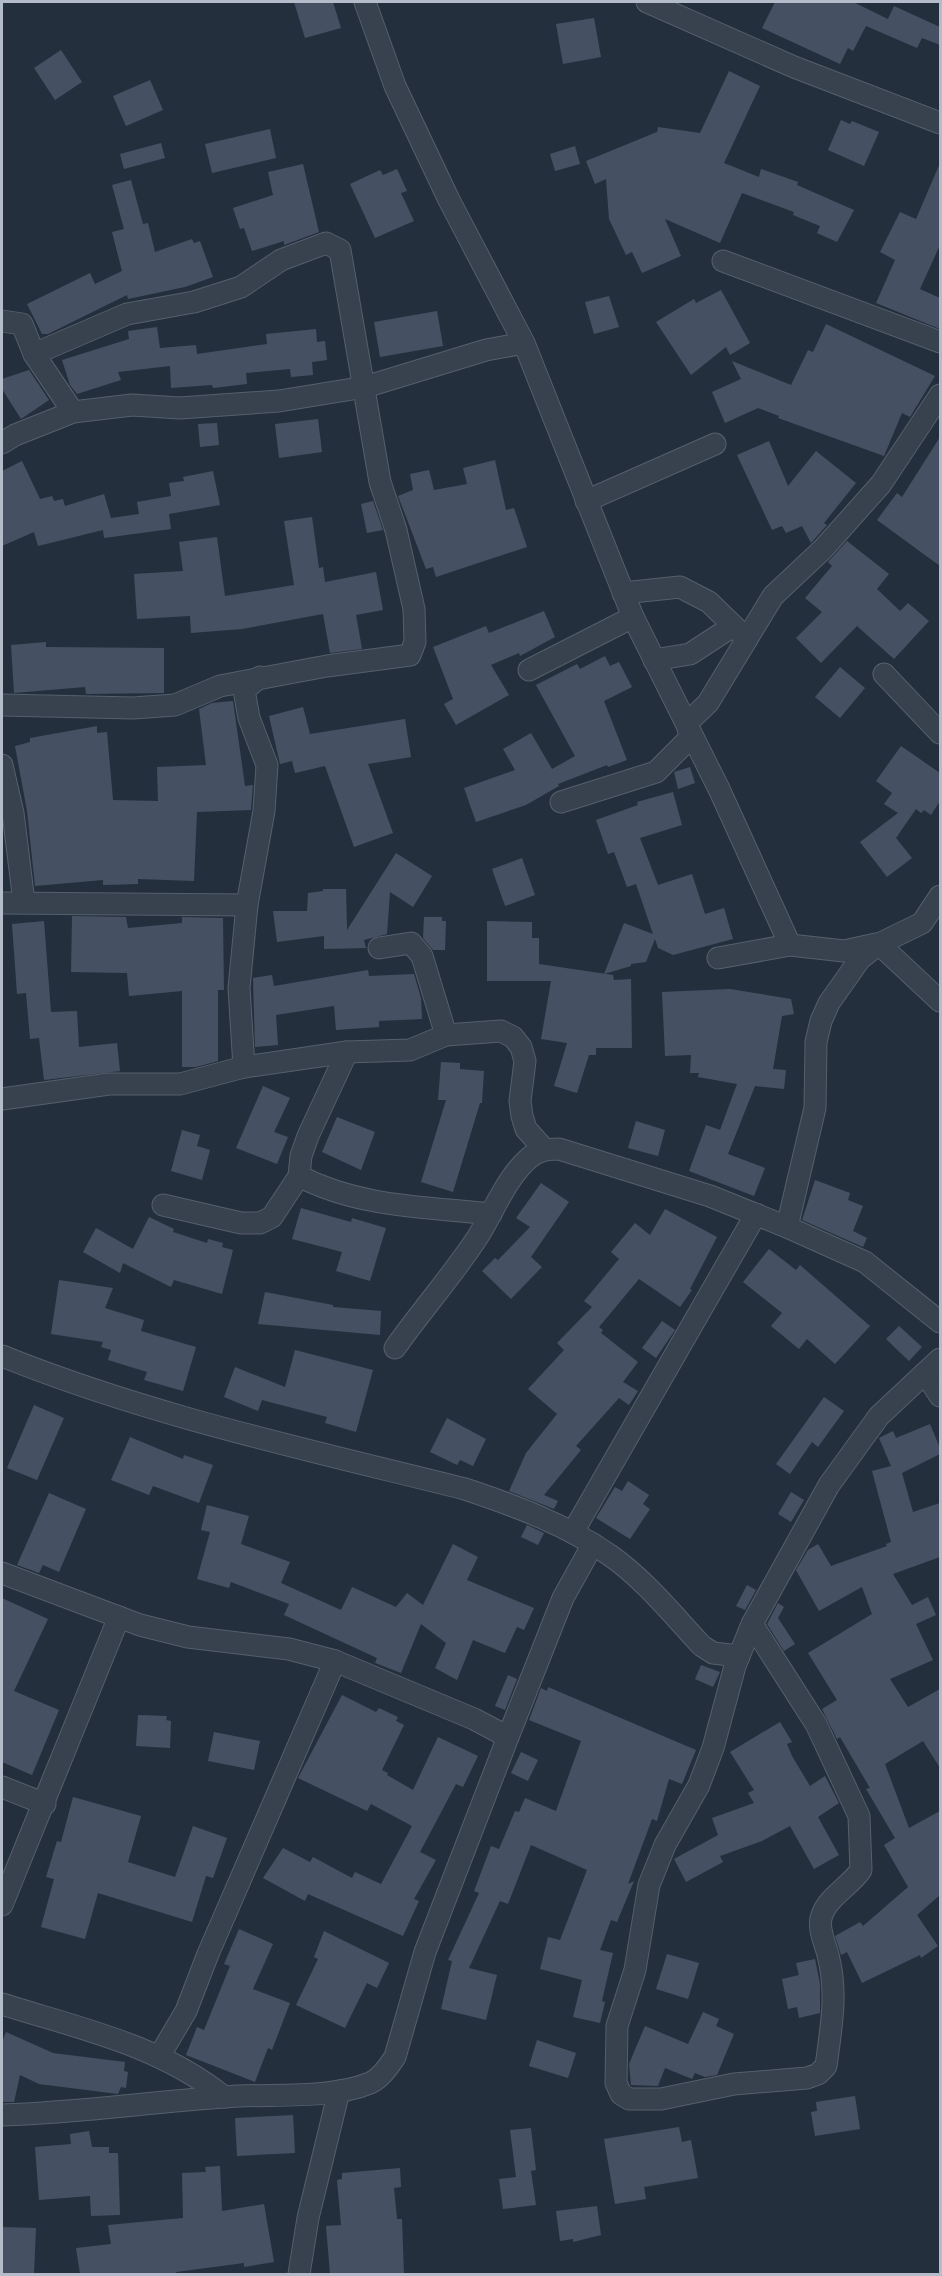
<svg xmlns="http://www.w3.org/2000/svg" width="942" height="2276" font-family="'Exo 2',sans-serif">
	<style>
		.building { fill: #455162 }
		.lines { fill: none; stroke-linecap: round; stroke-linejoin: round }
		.street-casing { stroke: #565f6c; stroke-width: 23 }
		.street { stroke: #38414e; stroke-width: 21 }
	</style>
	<rect width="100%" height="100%" fill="#242f3e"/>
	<g class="building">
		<polygon points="294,2 333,2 341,28 305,38"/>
		<polygon points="775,2 853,2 888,19 894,6 940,27 940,45 922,38 917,48 866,26 853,51 848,48 840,64 762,28"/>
		<polygon points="594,18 601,57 563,64 556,24"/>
		<polygon points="61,50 82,82 55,100 34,68"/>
		<polygon points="729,71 760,86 724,163 759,177 761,169 798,182 797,185 854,210 837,242 817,233 820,226 793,215 794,212 742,193 720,243 665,219 681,256 642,273 632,252 626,255 609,219 606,179 595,184 586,161 657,132 658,127 700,133"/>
		<polygon points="150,80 163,110 126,126 113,96"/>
		<polygon points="841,120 850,124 852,121 879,132 864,166 828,150"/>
		<polygon points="270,129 276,158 212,173 205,144"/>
		<polygon points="161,143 165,158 124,169 120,154"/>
		<polygon points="575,146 580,164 555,171 550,154"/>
		<polygon points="940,163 940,245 920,289 940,298 940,329 876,303 895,260 880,252 900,212 916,219"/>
		<polygon points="303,164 319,232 284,245 284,241 252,251 244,228 240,229 233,208 273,195 268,172"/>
		<polygon points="397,169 407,191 401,193 414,221 375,238 350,184 380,170 383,175"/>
		<polygon points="131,180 143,224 148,223 155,252 192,239 194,243 200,241 213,277 185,287 128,299 127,295 48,334 42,334 27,304 90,273 95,284 122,271 112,232 124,229 112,185"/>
		<polygon points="721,290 750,343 730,355 726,347 691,375 656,322 694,299 696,303"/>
		<polygon points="609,296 619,327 594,334 585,302"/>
		<polygon points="437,311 443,346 380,357 374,322"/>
		<polygon points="826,324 935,376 910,417 902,413 884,456 778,418 779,416 758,408 725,423 712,392 741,379 732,361 791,385 808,350 813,352"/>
		<polygon points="157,327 160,348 196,345 197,354 267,344 266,334 316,329 317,342 325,341 327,360 312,362 313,375 291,377 290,369 246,373 247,384 213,388 212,385 171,388 170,366 118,372 121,380 77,394 70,385 62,360 129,339 128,331"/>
		<polygon points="29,370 49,400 21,419 2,389 2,379"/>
		<polygon points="318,419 322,452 279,458 275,424"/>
		<polygon points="217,423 219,445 200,447 198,424"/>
		<polygon points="940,437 940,566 877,520 897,493 902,497"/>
		<polygon points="769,441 788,486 816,451 856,483 824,523 827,525 811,543 802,526 786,533 782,526 772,530 737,455"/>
		<polygon points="495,460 506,510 514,508 527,547 436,577 433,567 426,569 398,496 413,490 410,474 429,470 434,490 467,484 463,468"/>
		<polygon points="22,461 40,499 52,496 54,501 63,499 65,506 104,494 111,518 139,514 137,502 171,496 169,483 184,481 183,477 213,471 220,505 169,514 171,529 104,538 103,530 38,546 34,532 2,546 2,471"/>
		<polygon points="373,501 383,530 367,533 361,504"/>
		<polygon points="312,517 319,568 323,567 325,582 376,572 383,610 356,615 362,649 330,653 323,614 242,629 191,633 190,616 137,619 134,574 183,571 179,542 217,537 225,596 294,585 284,521"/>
		<polygon points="847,541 889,574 877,589 900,611 908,603 929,621 894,659 857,626 821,663 796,638 822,612 805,598 832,566 828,562"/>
		<polygon points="544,611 555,637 520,656 519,653 491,665 509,695 456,725 444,704 453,699 433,647 486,626 489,633"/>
		<polygon points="46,642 46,647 164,648 164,693 86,694 85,687 14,693 11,645"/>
		<polygon points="605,656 610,666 619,662 632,687 604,701 627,760 608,767 607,765 558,784 559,786 526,805 476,822 464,788 515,770 503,749 531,733 552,769 575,756 536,685 577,664 580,669"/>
		<polygon points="840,667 865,688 840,718 815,697"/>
		<polygon points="233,701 245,786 253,785 251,810 197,812 194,881 138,879 138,884 103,885 103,880 35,886 27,811 15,746 30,742 30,738 97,726 97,733 107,732 113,800 158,801 157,767 206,765 199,709 212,703"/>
		<polygon points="303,707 310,734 405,719 411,757 368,764 393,833 354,847 325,766 295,773 292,761 280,764 269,716"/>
		<polygon points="901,746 940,773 940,801 931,815 924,810 921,813 916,809 896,838 912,858 887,877 860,842 898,813 884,804 892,793 876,781"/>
		<polygon points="690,767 695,783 678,789 674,772"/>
		<polygon points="673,792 682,825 640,838 658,885 692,874 705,914 724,908 733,939 673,955 658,948 655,939 646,962 631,964 631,966 604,974 624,923 653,934 636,884 627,887 614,852 608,854 596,820 638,805 637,802"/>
		<polygon points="396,853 432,876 413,907 390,892 387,934 364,940 366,948 324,949 324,936 277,942 273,911 307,911 308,893 323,891 323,889 346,889 347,930"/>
		<polygon points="522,858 535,895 505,906 492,869"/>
		<polygon points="72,916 126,917 128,928 182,923 182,917 223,918 224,990 218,990 218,1061 196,1067 182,1067 182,991 129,996 127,973 71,972"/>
		<polygon points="424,917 442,917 442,921 446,921 445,950 433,950 423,938"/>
		<polygon points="44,921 51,1012 77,1011 79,1047 117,1043 120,1071 44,1080 39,1038 30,1039 26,993 17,994 12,924"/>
		<polygon points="487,921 532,922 532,938 539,938 539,964 613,975 614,980 631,979 632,1048 596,1048 596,1055 589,1055 577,1093 554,1086 567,1043 541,1039 551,981 487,981"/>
		<polygon points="368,970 369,976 414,974 421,998 422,1019 379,1021 379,1027 336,1030 334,1006 276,1015 278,1045 255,1047 253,978 272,975 274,986"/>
		<polygon points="730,989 791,999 794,1014 782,1016 773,1069 786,1070 784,1089 755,1086 728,1154 765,1168 754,1196 689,1171 706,1125 720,1130 737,1084 698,1077 699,1073 690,1073 691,1055 665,1056 662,992"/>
		<polygon points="441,1062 460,1063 460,1069 484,1071 482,1103 480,1103 453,1192 421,1182 446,1100 438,1100"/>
		<polygon points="263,1086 290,1098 274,1132 288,1137 277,1164 236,1148"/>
		<polygon points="337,1117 375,1132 361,1170 322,1152"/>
		<polygon points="636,1121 665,1130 658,1156 628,1148"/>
		<polygon points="182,1130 200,1135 197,1146 210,1150 202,1180 171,1171"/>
		<polygon points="815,1180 850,1193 848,1200 863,1206 853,1231 867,1238 863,1247 802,1220"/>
		<polygon points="541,1183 569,1202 531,1257 542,1267 511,1299 482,1271 495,1258 498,1260 530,1227 516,1218"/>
		<polygon points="301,1208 351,1222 352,1218 386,1228 370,1281 336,1271 342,1252 292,1239"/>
		<polygon points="665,1209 717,1237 690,1289 692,1290 680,1307 639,1279 599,1327 603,1330 601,1333 638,1362 623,1382 638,1391 629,1405 619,1398 576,1446 581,1450 544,1495 558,1501 554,1509 509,1491 526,1453 557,1414 528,1389 564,1350 557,1343 592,1307 584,1301 619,1259 611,1252 635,1223 650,1235"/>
		<polygon points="149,1217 174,1229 173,1232 207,1243 208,1239 223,1243 222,1247 233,1250 222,1294 174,1280 171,1287 123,1263 120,1273 83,1252 96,1228 133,1249"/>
		<polygon points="769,1249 796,1270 800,1265 870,1326 835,1364 807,1339 799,1349 771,1326 782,1313 743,1282"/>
		<polygon points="59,1280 113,1288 105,1308 144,1320 141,1331 196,1347 183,1391 144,1380 147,1372 108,1360 111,1350 101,1347 103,1342 51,1334"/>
		<polygon points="265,1292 333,1305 333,1307 381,1311 380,1335 258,1324"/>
		<polygon points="662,1321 675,1330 656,1358 642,1348"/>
		<polygon points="899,1326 922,1347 909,1361 886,1339"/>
		<polygon points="295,1350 373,1370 356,1432 325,1423 327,1417 262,1400 258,1411 224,1397 235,1367 285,1387"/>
		<polygon points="824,1397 844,1411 818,1447 812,1442 790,1474 776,1464"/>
		<polygon points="34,1405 64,1418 37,1480 7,1468"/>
		<polygon points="447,1418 486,1439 473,1466 460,1460 457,1465 430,1452"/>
		<polygon points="930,1424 940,1448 940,1454 902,1473 913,1512 940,1503 940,1557 893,1574 912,1605 928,1597 936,1615 916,1624 933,1660 890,1679 908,1707 940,1689 940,1768 923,1741 885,1764 909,1828 940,1811 940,1895 917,1915 938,1946 921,1958 920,1955 862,1983 847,1952 841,1955 835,1936 860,1922 863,1926 908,1887 884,1845 895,1838 866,1789 870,1788 840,1737 837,1739 822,1709 837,1700 808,1653 872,1614 862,1587 819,1611 796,1570 808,1550 818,1544 831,1566 887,1546 886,1544 891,1542 872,1471 891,1466 879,1438 893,1431 896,1438"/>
		<polygon points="130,1437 183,1459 184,1455 213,1465 199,1503 153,1486 149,1495 111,1480"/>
		<polygon points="628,1481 649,1495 643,1504 650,1509 630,1539 596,1518 615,1487 622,1491"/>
		<polygon points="791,1492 804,1500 791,1522 778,1514"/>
		<polygon points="49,1493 86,1509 59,1572 43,1565 39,1573 17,1565"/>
		<polygon points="207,1505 249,1516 241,1544 290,1562 281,1583 341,1610 352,1587 396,1607 407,1593 423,1605 453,1544 478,1557 467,1580 534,1608 524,1630 517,1627 505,1653 473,1640 457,1680 435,1668 446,1643 421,1624 401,1673 375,1663 377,1658 284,1615 289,1604 231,1582 229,1588 197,1579 210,1532 201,1530"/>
		<polygon points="527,1525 544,1533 538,1545 521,1537"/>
		<polygon points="747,1585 756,1590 745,1610 736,1606"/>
		<polygon points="2,1598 48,1619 14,1691 59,1710 32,1775 2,1762"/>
		<polygon points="778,1603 784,1607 778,1618 795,1644 784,1651 767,1624"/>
		<polygon points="701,1665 720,1672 713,1687 695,1679"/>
		<polygon points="508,1675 517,1679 505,1710 495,1706"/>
		<polygon points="548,1687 696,1750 682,1784 669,1779 657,1821 652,1819 628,1884 634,1881 617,1922 611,1920 600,1950 613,1953 602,2001 605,2002 600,2023 573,2017 582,1980 540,1969 548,1937 560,1940 587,1870 531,1845 508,1904 500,1901 469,1968 497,1975 486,2020 441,2009 452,1961 448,1960 479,1893 474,1891 491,1846 499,1849 515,1811 519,1812 525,1798 556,1811 581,1741 529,1720 541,1688 547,1691"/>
		<polygon points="342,1695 376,1712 379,1708 398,1717 396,1721 404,1725 382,1770 388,1773 387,1775 413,1790 438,1737 478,1756 463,1787 456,1784 420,1852 436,1860 414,1899 419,1901 403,1936 308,1894 305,1901 263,1878 283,1848 310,1862 313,1857 352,1878 355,1872 381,1884 412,1826 371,1804 367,1811 298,1778"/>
		<polygon points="138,1715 167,1716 166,1720 171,1721 170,1748 136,1746"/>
		<polygon points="780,1722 792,1742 787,1744 792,1756 810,1786 825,1776 839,1803 818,1817 839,1855 814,1869 790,1826 762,1841 720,1856 723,1862 686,1882 674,1859 718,1835 712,1818 754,1803 748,1793 754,1790 730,1752"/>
		<polygon points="214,1732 260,1741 254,1770 208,1761"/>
		<polygon points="521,1752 538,1760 528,1781 511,1773"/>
		<polygon points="73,1797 141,1816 128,1862 175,1877 193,1826 227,1838 213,1878 206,1876 192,1922 98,1893 85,1939 41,1927 54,1879 46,1877 57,1841 61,1842"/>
		<polygon points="239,1929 273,1944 253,1989 290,2003 272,2050 268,2048 255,2082 186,2055 197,2027 204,2030 230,1966 224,1964"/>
		<polygon points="324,1931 389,1963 377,1988 367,1983 345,2028 296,2005 318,1959 314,1957"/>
		<polygon points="667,1954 699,1963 688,1999 656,1989"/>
		<polygon points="815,1959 820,1984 820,2013 799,2018 797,2007 788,2009 782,1979 799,1975 796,1963"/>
		<polygon points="703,2012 719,2019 716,2026 734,2034 717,2075 705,2077 695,2073 692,2079 665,2068 658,2086 631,2085 629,2064 645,2026 688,2044"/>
		<polygon points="6,2032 53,2053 125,2062 124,2071 128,2072 126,2088 121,2087 118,2094 39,2084 20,2075 14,2102 2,2102 2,2042"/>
		<polygon points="537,2040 576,2053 568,2078 529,2066"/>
		<polygon points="855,2096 860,2129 815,2136 811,2112 817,2111 816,2102"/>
		<polygon points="293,2115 295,2153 237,2156 235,2118"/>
		<polygon points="679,2127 682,2142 691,2140 698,2178 644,2187 646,2199 615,2204 604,2139"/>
		<polygon points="531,2128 536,2170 531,2171 536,2205 503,2209 499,2179 516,2177 510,2130"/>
		<polygon points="89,2131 92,2147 109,2147 109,2153 118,2153 120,2215 91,2216 90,2196 39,2200 35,2147 71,2144 70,2134"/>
		<polygon points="220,2166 222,2211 264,2204 274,2262 244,2267 244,2263 176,2272 176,2274 80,2274 76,2248 111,2244 108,2225 183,2218 182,2173 206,2172 205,2167"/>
		<polygon points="400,2168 401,2187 394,2188 397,2219 402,2219 404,2274 330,2274 326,2226 341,2225 337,2180 342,2179 342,2173"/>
		<polygon points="597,2206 601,2235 573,2242 573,2239 560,2241 556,2211"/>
		<polygon points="2,2227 36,2228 34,2274 2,2274"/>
	</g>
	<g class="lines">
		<defs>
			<g id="street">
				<polyline points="365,2 395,86 449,200 524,343"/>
				<polyline points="647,2 794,67 940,123"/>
				<polyline points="723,261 940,342"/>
				<polyline points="2,321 22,324 34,354"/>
				<polyline points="2,443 15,435 73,412 132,405 180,408 279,401 365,387 486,350 524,343 633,617 719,789 790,945"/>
				<polyline points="586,501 715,444"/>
				<polyline points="623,593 680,587 709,602 747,639"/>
				<polyline points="654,660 690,654 733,626"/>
				<polyline points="529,670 633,617"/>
				<polyline points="884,674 940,733"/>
				<polyline points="2,705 133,708 175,705 220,686 327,666 410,655 415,642 414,609 396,530 380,482 340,250 326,243 281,260 241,287 194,302 127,314 34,354 73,412"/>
				<polyline points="2,765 13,813 24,902"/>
				<polyline points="561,802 656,772 690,738 687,723 708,703 773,596 823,549 881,484 940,395"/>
				<polyline points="2,903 247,905"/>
				<polyline points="879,944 940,1001"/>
				<polyline points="379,948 411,943 422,956 446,1035"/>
				<polyline points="718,958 790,945 844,951 876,944"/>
				<polyline points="244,1067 239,988 247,905 264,811 267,765 249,718 244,690 260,677"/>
				<polyline points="2,1099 109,1084 180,1084 244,1067 347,1052 410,1050 446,1035 501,1031 513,1037 521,1047 525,1061 520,1101 522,1116 526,1129 544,1149"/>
				<path d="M299 1176C358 1207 426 1207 491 1214"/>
				<polyline points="163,1205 241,1223 260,1223 272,1217 299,1176 301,1156 308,1136 347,1052"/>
				<polyline points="787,1227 815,1108 816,1042 821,1021 829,1003 860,959 879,944 922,923 940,896"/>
				<path d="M395 1348C421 1311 452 1276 477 1238 493 1213 506 1178 529 1158 538 1150 548 1149 559 1149L710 1196 787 1227 865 1262 940 1322"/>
				<path d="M2 1356C151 1416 309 1450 465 1489 516 1506 567 1525 611 1556 645 1580 673 1615 702 1646L713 1653 739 1656"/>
				<polyline points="925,1373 940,1396"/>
				<polyline points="573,1532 756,1214"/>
				<polyline points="2,1573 140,1625 188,1637 289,1649 335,1661 474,1719 508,1737"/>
				<path d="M752 1624 816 1724 859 1816 861 1870C851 1885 828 1897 822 1915 817 1927 825 1943 828 1955 838 1993 831 2028 826 2066L818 2074 807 2078 734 2084 661 2099H629L621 2094 616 2083 617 2026 635 1970 649 1885 665 1845 699 1785 713 1748 735 1666 752 1624 829 1485 879 1416 940 1359"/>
				<polyline points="2,1787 45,1804"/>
				<polyline points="2,1905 119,1617"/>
				<path d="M2 2004C78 2028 160 2045 224 2097"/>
				<polyline points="160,2055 186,2011 208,1954 335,1661"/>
				<path d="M2 2115C76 2113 150 2102 225 2097 269 2093 328 2100 370 2083 381 2078 388 2067 395 2057L425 1952 508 1737 563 1598 593 1544"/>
				<polyline points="299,2274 308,2218 339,2091"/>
			</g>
		</defs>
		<use href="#street" class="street-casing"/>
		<use href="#street" class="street"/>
	</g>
	<rect width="942" height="2276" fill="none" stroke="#b4bcc9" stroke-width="6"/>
</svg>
